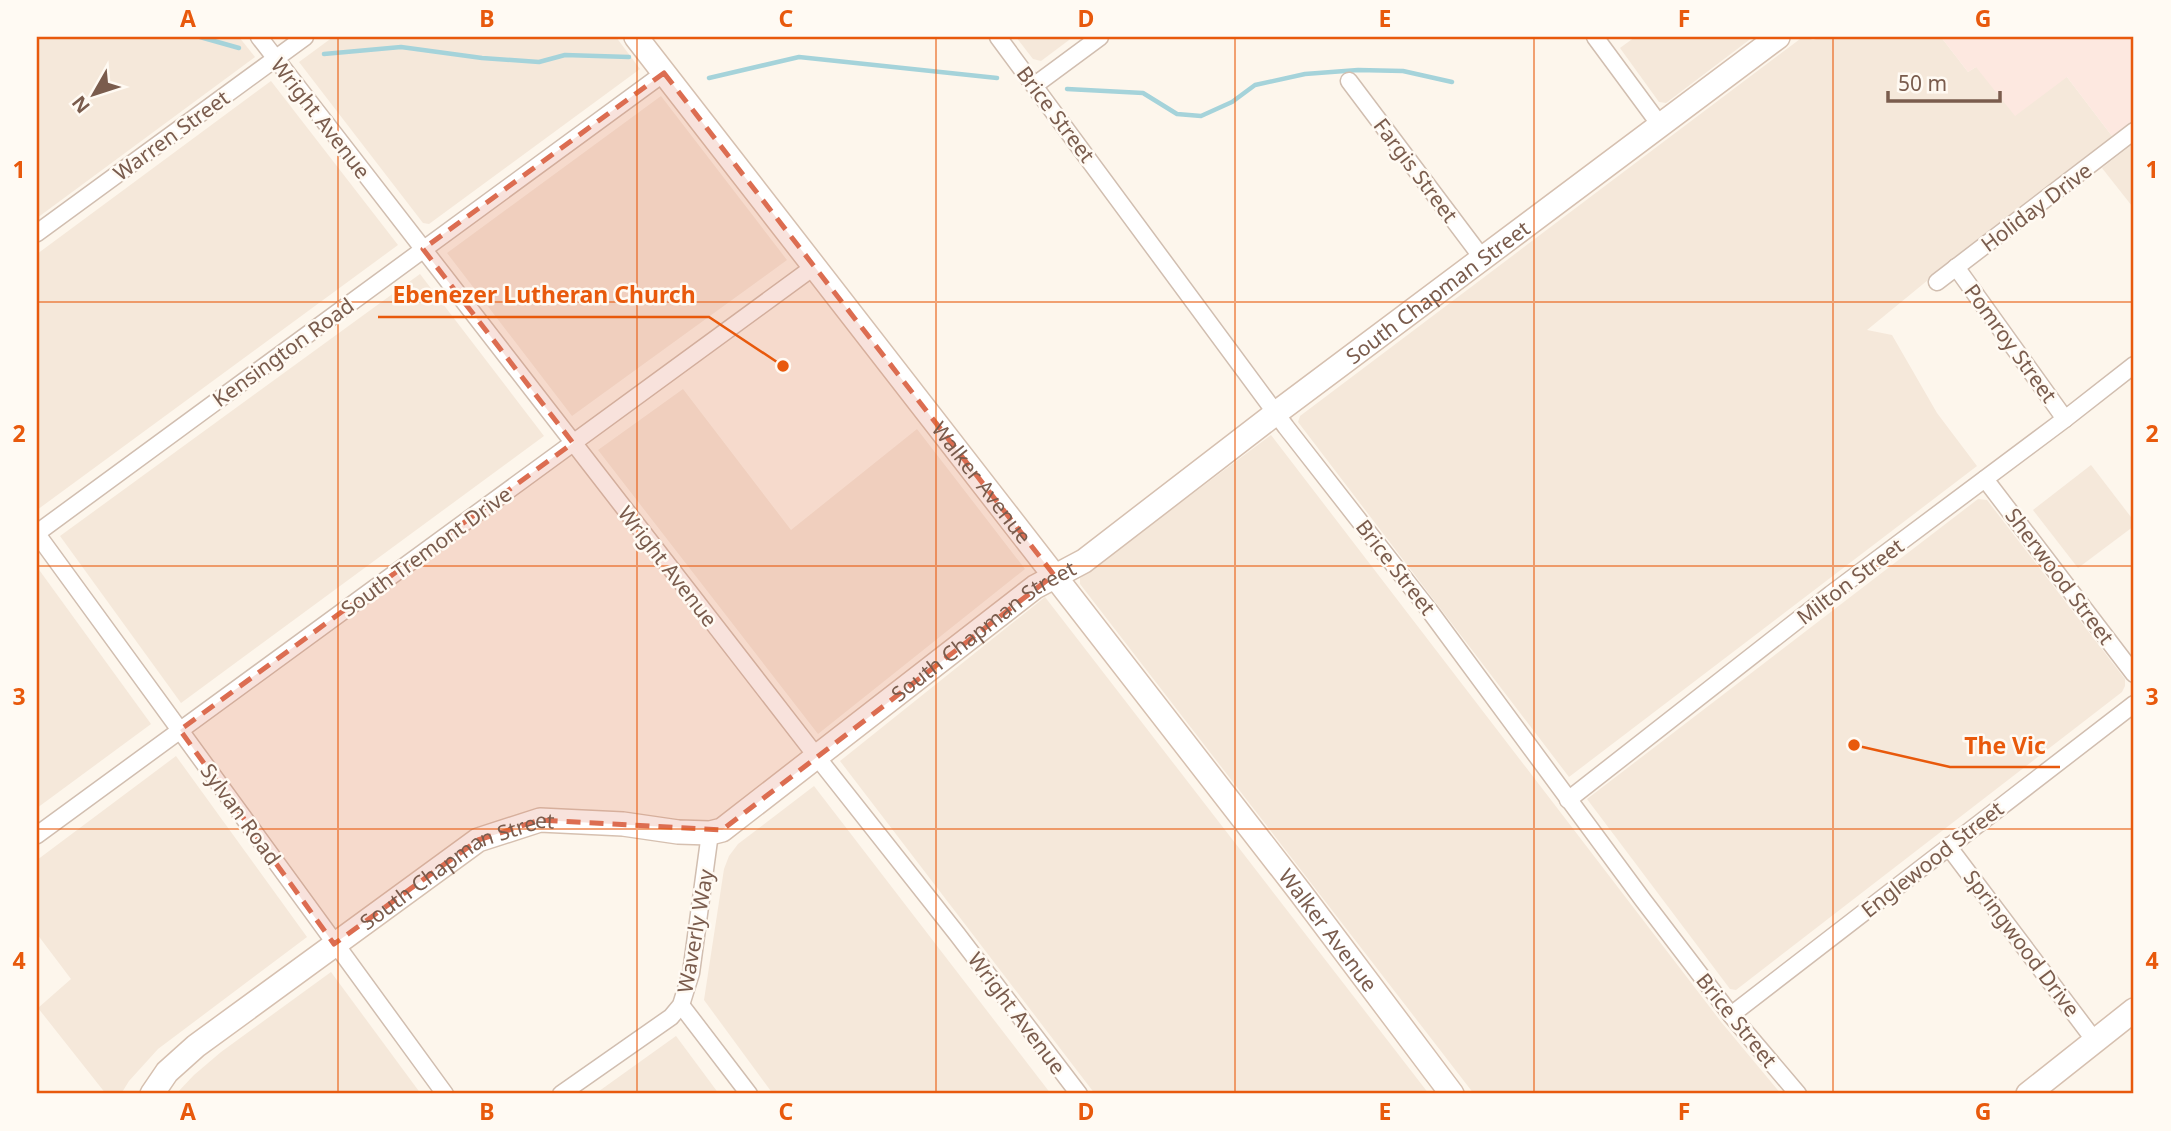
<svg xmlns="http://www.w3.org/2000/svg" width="2171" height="1131" font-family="'Noto Sans',sans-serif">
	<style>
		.residential { fill: #f5e8da }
		.commercial { fill: #fde8e0 }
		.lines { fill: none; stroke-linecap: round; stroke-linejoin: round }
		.stream { stroke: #a5d3da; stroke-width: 4.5 }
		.street-casing { stroke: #d1beb0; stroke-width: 19 }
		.secondary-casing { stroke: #d6c0b0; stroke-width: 26 }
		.street { stroke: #fff; stroke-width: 16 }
		.secondary { stroke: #fff; stroke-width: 23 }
		.marked { fill: #dc6d51; fill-opacity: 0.2; stroke: #dc6d51; stroke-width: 5; stroke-dasharray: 14 9; stroke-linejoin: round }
		.grid { fill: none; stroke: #e8590c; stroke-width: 2; stroke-opacity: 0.55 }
		.labels { text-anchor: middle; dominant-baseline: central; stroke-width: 5; stroke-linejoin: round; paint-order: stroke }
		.street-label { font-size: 21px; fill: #7a5c4d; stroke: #fffaf3 }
		.leader { fill: none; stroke: #e8590c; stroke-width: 2.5 }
		.callout-dot { fill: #e8590c; stroke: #fffaf3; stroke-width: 2.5 }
		.callout-label { font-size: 23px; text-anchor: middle; font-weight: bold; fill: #e8590c; stroke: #fffaf3; stroke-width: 5; stroke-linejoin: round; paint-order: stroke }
		.neatline { fill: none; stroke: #e8590c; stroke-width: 2.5 }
		.grid-label { font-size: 23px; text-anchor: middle; font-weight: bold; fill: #e8590c }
	</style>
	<rect width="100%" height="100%" fill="#fdf6ec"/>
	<g class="residential">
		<polygon points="37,37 239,37 255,57 37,218"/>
		<polygon points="333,37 616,37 640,69 429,224 423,223 299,62"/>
		<polygon points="1016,37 1073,37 1041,61 1033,59"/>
		<polygon points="1635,37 1753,37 1666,103 1659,102 1620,48"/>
		<polygon points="1805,37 1813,40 1822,37 1941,37 1968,72 1976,67 2067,77 2115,140 1928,280 1867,330 1892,335 1937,413 1977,466 1569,777 1298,422 1300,416 1800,39"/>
		<polygon points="271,81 398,245 37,510 37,254"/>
		<polygon points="661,96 787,260 572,416 447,253"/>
		<polygon points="2134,143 2134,204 2132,206 2102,168"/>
		<polygon points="420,274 544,436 181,703 60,536"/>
		<polygon points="683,389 791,530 917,429 1025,569 818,734 598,450"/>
		<polygon points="1271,435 1722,1023 1781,1094 1474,1094 1080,584 1080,578"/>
		<polygon points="2091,465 2134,521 2134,526 2078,568 2033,510"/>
		<polygon points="1978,499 1987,500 2125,679 2125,686 2122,692 1736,990 1730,989 1587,799"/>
		<polygon points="37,567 151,724 37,808"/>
		<polygon points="1045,597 1429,1094 1095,1094 840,761"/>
		<polygon points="176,756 307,937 158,1049 129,1081 121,1094 106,1094 38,1008 71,979 37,934 37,860"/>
		<polygon points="814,786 1051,1094 773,1094 704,1000 724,869 729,856 738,844"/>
		<polygon points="331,972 421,1094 176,1094 194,1075 221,1052"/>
		<polygon points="676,1036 719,1094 595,1094"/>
	</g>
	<polygon class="commercial" points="1941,37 2134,37 2134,124 2115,140 2067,77 2015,116 1976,67 1968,72"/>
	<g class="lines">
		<g class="stream">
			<polyline points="200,37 239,48"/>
			<polyline points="324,54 401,47 482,58 539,62 565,55 629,57"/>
			<polyline points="709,78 799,57 997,78"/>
			<polyline points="1067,89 1143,93 1177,114 1201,116 1232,102 1255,85 1305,74 1358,70 1403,71 1452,82"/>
		</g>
		<defs>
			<g id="street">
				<polyline points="259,37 817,757 957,934 1079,1094"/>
				<polyline points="998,37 1286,427 1429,610 1643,900 1731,1015 1798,1094"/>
				<polyline points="1595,37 1660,125"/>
				<polyline points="1349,81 1483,259"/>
				<polyline points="1035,85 1100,37"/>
				<polyline points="37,233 305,37"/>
				<polyline points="1956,267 2065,419"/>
				<polyline points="1937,282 2134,131"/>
				<polyline points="1985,479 2134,674"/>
				<polyline points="37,533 664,73"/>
				<polyline points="37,534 445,1094"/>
				<polyline points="1568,800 1831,594 2065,419 2134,365"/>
				<polyline points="37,835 815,266"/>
				<polyline points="1948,846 2095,1041"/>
				<polyline points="681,1005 749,1094"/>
				<polyline points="1731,1015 2134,704"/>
				<polyline points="561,1094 671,1017 681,1005 691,973 710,833"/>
			</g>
			<g id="secondary">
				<path id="s1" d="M636 37 1300 892 1452 1094"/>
				<path id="s2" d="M152 1094 167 1072 196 1046 478 840 540 820 623 824 678 832 710 833 722 830 1035 587 1084 561 1276 413 1778 37"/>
				<polyline points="2028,1094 2134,1010"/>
			</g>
		</defs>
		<use href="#street" class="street-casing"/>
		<use href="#secondary" class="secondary-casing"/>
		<use href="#street" class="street"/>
		<use href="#secondary" class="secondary"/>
	</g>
	<path class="marked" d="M664 73 1054 575 722 830 540 820 478 840 334 944 180 730 573 443 423 249Z"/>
	<path class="grid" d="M338 37V1094M637 37V1094M936 37V1094M1235 37V1094M1534 37V1094M1833 37V1094M37 302H2134M37 566H2134M37 829H2134"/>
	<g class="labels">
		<g class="street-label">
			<text transform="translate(1056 114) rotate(53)">Brice Street</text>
			<text transform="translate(321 118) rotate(52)">Wright Avenue</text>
			<text transform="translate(171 135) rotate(-36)">Warren Street</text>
			<text transform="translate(1416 170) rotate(53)">Fargis Street</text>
			<text transform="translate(2036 207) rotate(-37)">Holiday Drive</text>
			<text stroke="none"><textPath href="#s2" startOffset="1559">South Chapman Street</textPath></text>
			<text transform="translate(2011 343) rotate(54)">Pomroy Street</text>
			<text transform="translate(283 352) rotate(-36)">Kensington Road</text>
			<text stroke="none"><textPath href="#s1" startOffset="564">Walker Avenue</textPath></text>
			<text transform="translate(426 551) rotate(-36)">South Tremont Drive</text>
			<text transform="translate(668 566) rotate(52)">Wright Avenue</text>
			<text transform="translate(1396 567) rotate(52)">Brice Street</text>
			<text transform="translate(2060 576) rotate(53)">Sherwood Street</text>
			<text transform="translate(1850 581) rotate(-37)">Milton Street</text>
			<text stroke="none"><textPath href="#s2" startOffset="992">South Chapman Street</textPath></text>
			<text transform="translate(241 814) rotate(54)">Sylvan Road</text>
			<text transform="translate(1932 859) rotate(-38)">Englewood Street</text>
			<text stroke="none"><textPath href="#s2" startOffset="383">South Chapman Street</textPath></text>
			<text stroke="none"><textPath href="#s1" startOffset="1130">Walker Avenue</textPath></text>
			<text transform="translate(695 931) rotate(-80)">Waverly Way</text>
			<text transform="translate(2022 943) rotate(53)">Springwood Drive</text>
			<text transform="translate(1017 1013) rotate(53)">Wright Avenue</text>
			<text transform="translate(1737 1020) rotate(51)">Brice Street</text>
		</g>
	</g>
	<path class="leader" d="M783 366L709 317H378M1854 745L1950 767H2060"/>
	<g class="callout-dot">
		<circle cx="783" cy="366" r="7"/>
		<circle cx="1854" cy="745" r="7"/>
	</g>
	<g class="callout-label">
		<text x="544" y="303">Ebenezer Lutheran Church</text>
		<text x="2005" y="754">The Vic</text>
	</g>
	<rect width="2171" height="1131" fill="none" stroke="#fffaf3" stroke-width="77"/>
	<g transform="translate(94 94) rotate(231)" stroke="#fffaf3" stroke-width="5" paint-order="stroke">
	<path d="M0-5L12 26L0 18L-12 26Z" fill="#7a5c4d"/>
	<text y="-10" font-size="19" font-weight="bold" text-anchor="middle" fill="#7a5c4d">N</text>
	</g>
	<path d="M1888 91v10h112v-10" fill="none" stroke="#7a5c4d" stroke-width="3.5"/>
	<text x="1898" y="91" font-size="21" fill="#7a5c4d" stroke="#fffaf3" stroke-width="5" paint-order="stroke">50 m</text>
	<rect x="38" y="38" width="2094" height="1054" class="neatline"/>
	<g class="grid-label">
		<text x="188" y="27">A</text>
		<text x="487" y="27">B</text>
		<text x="786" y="27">C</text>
		<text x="1086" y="27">D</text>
		<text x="1385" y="27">E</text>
		<text x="1684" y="27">F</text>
		<text x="1983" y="27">G</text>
		<text x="19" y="178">1</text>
		<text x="2152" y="178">1</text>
		<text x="19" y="442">2</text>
		<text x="2152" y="442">2</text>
		<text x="19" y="705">3</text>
		<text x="2152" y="705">3</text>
		<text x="19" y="969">4</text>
		<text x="2152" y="969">4</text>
		<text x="188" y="1120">A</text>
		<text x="487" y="1120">B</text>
		<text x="786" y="1120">C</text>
		<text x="1086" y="1120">D</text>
		<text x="1385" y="1120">E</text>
		<text x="1684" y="1120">F</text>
		<text x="1983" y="1120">G</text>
	</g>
</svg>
